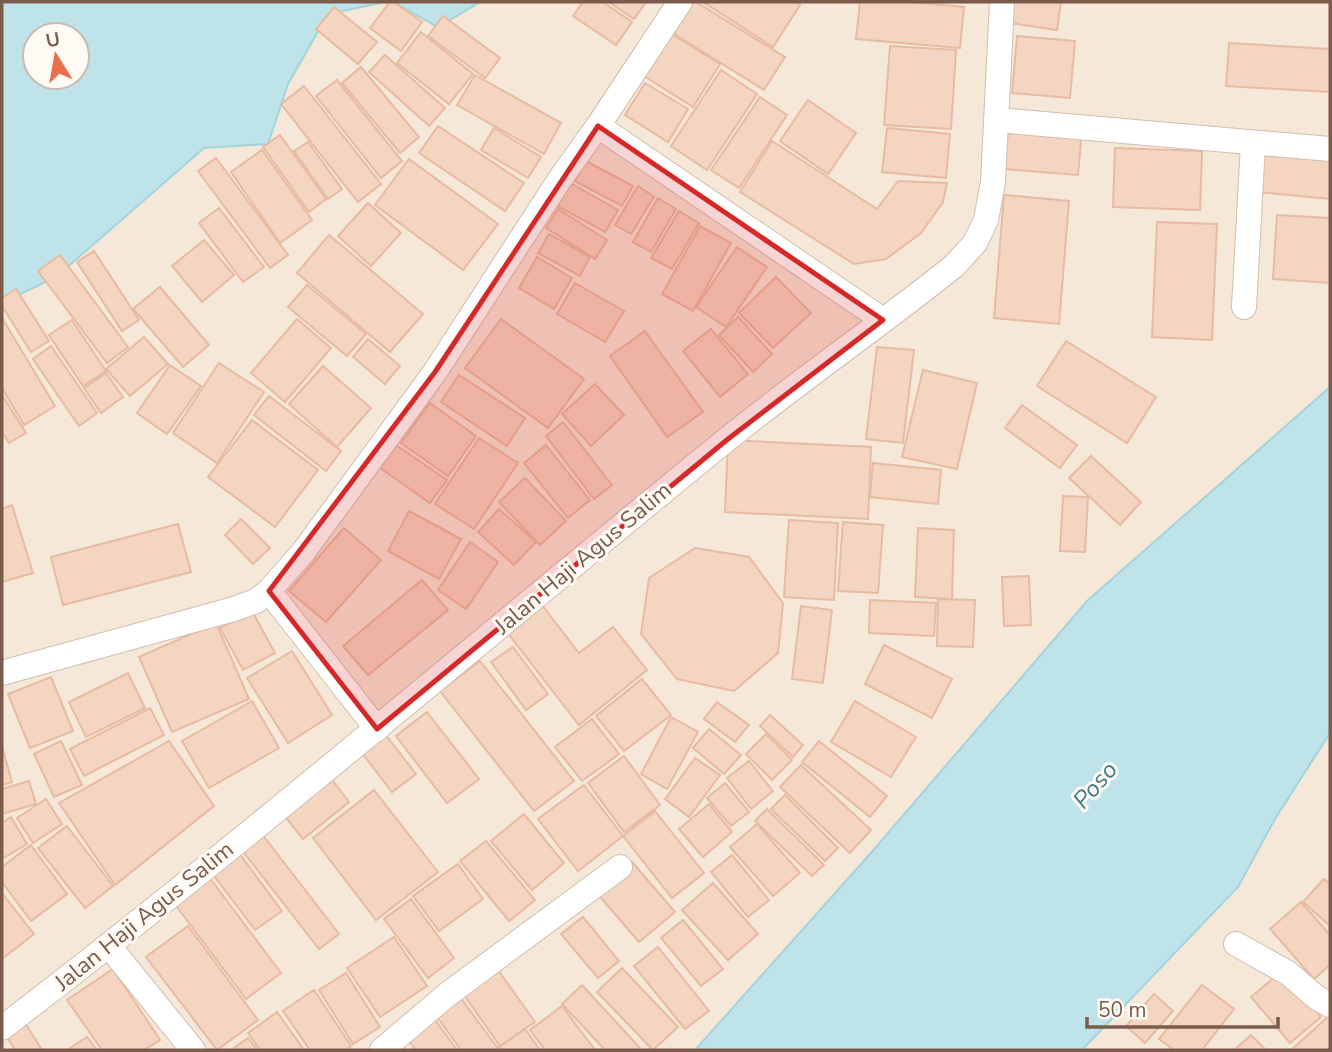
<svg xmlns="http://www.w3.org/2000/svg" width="1332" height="1052" font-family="'Nunito Sans',sans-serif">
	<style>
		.residential { fill: #f5e8d9 }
		.water { fill: #bee3e9; stroke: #a4d3db; stroke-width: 2; fill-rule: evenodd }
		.building { fill: #f4d5c2; stroke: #e7bba1; stroke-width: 2 }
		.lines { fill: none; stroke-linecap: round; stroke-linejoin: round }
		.minor-casing { stroke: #d1beaf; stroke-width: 26 }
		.minor { stroke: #fff; stroke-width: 24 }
		.marked { fill: #d62828; fill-opacity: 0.2; stroke: #d62828; stroke-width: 5; stroke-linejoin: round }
		.labels { text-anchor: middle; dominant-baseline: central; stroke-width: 6; stroke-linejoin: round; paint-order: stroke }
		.street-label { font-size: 23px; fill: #7b5c4c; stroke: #fffaf3 }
		.water-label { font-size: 24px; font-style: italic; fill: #417c87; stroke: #fffaf3 }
	</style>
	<rect width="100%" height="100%" fill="#fdf6eb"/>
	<g class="residential">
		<polygon points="386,2 393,2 438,27 480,2 1330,2 1330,387 1087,601 870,854 695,1050 2,1050 2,303 56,277 204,148 268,144 288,84 328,14"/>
		<polygon points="1330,733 1330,1050 1082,1050 1238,887 1275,819"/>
	</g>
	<g class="water">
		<path d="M2 2H386L328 14 288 84 268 144 204 148 56 277 2 303ZM35 35H77V77H35Z"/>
		<polygon points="393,2 480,2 438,27"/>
		<polygon points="1330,387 1330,733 1275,819 1238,887 1082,1050 695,1050 870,854 1087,601"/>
	</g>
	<g class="building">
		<polygon points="390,2 394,2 422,22 401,51 370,28"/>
		<polygon points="583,2 603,2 632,22 616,45 573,16"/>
		<polygon points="609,2 646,2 634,19"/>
		<polygon points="686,2 696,2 785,57 764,90 668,30"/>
		<polygon points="703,2 796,2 800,5 773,47"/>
		<polygon points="860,2 911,2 964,7 960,48 856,39"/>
		<polygon points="1012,2 1061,2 1057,30 1009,23"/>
		<polygon points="334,7 377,42 358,64 316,29"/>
		<polygon points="443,16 500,58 485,78 428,36"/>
		<polygon points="421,32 473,74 449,104 397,63"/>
		<polygon points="668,32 720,64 693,107 641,74"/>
		<polygon points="1017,36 1075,41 1070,98 1012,93"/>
		<polygon points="1229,43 1330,49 1330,92 1226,86"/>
		<polygon points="890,46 956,50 951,129 884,125"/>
		<polygon points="385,55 445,108 429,126 369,72"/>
		<polygon points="361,67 419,137 400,153 342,83"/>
		<polygon points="721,70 757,94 707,170 671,146"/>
		<polygon points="475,75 561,123 544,154 457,105"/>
		<polygon points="337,80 402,161 381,178 316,96"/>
		<polygon points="645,83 688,109 668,142 625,115"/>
		<polygon points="304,86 381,184 358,202 281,104"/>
		<polygon points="760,97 787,115 739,188 711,170"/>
		<polygon points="808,100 856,133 828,174 780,141"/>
		<polygon points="1009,123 1082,130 1078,175 1004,169"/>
		<polygon points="438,126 524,183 505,211 419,153"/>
		<polygon points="494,128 541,157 528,178 481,150"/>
		<polygon points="887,128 950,134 946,178 882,172"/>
		<polygon points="280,135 326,199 309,212 263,147"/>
		<polygon points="772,141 877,209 898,181 947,183 943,202 921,233 886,259 854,264 740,192"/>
		<polygon points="308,142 342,189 328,199 294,151"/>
		<polygon points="1263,146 1330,152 1330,199 1258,192"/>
		<polygon points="1115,148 1202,151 1200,210 1113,207"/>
		<polygon points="262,150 312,220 280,243 231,172"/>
		<polygon points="216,158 288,255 270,268 198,171"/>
		<polygon points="409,159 498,224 463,270 375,205"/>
		<polygon points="586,161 633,186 622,206 575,181"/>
		<polygon points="563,179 618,210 605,232 550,202"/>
		<polygon points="638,186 654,197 631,234 615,225"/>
		<polygon points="1004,195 1069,201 1059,324 994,318"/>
		<polygon points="658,198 676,209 651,252 633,242"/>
		<polygon points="368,203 401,233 371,266 338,236"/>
		<polygon points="219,208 264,267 243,282 199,223"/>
		<polygon points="558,209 607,240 595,259 546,228"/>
		<polygon points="679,211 699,223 672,269 651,258"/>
		<polygon points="1277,215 1330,218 1330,283 1273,279"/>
		<polygon points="1157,222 1217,224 1212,340 1152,337"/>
		<polygon points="700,226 731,243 693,311 662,294"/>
		<polygon points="549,234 590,257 580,276 538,253"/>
		<polygon points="329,235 423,314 390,352 297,273"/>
		<polygon points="204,240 234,275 202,302 172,266"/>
		<polygon points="737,247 767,267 726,327 696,307"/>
		<polygon points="94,251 139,320 122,331 77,262"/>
		<polygon points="60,255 128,347 107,363 38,271"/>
		<polygon points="537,257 572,278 554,309 519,288"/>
		<polygon points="776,277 811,313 773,348 739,313"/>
		<polygon points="575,283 624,311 605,342 557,314"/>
		<polygon points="307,285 366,334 347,356 288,307"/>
		<polygon points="160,287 209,345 183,367 133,309"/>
		<polygon points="16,289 49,341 31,352 2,306 2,298"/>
		<polygon points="738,317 772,354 753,372 719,335"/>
		<polygon points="2,318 55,406 24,425 2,388"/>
		<polygon points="297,319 331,348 285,402 251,373"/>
		<polygon points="501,319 584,379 548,428 465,368"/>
		<polygon points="72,320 106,371 83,386 49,335"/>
		<polygon points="711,329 748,374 720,397 683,351"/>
		<polygon points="645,331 703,412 667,437 610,356"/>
		<polygon points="144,337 168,364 130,396 106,369"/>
		<polygon points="368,339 400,366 385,384 353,357"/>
		<polygon points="1066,341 1156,397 1127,443 1037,386"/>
		<polygon points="51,346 97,413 79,426 33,359"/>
		<polygon points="877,347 914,350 903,443 866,439"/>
		<polygon points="219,363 264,392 217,463 173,433"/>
		<polygon points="170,365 201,386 167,434 137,413"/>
		<polygon points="323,366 371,408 337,447 289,404"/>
		<polygon points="923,370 977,383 957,469 902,457"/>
		<polygon points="106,373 123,397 101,413 84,388"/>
		<polygon points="459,375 525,418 507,446 441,402"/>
		<polygon points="595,384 624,415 591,446 562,414"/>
		<polygon points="2,395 26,433 9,443 2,432"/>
		<polygon points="269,396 341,451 326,471 254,415"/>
		<polygon points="430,403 476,436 448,476 401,443"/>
		<polygon points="1022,405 1077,445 1060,468 1005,428"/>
		<polygon points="252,420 318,470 275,527 208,477"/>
		<polygon points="563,422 612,485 594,499 546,436"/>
		<polygon points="479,438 518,463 474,529 435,504"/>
		<polygon points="728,440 871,447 868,519 725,512"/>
		<polygon points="396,445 447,480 430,503 380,468"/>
		<polygon points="546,445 590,500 568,518 524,463"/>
		<polygon points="1091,456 1141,502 1120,525 1069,478"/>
		<polygon points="873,463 941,470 938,504 870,497"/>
		<polygon points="525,478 566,521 540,545 499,502"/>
		<polygon points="1063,496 1088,497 1085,552 1060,551"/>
		<polygon points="12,505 33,573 2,582 2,509"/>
		<polygon points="499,509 536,542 514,565 478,532"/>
		<polygon points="409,511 461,539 439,579 388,551"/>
		<polygon points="241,519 270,548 253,564 225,535"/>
		<polygon points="789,520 838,523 834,600 784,597"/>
		<polygon points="843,522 883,525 878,593 838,591"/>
		<polygon points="178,524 191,572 63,605 51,557"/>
		<polygon points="344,528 381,560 326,622 289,591"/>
		<polygon points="918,528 954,530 952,599 915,597"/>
		<polygon points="470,542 498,562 466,609 438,590"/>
		<polygon points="695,548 749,557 783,603 778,653 734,691 677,679 641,634 649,578"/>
		<polygon points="1029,576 1031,625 1004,626 1002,577"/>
		<polygon points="422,580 448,610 368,675 343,646"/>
		<polygon points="938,599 975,600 973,647 937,646"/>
		<polygon points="870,600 936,603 934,636 869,633"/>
		<polygon points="542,605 579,653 613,627 647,670 579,725 507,632"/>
		<polygon points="801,606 832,610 823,683 792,679"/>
		<polygon points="252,611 275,653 243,670 220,628"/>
		<polygon points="216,623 249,699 172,732 139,657"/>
		<polygon points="884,645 952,679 932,718 865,684"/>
		<polygon points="513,647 548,694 526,710 491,662"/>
		<polygon points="292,651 332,715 288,743 247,678"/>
		<polygon points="480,661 574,781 534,811 440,691"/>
		<polygon points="128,673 145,708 86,737 69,702"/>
		<polygon points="51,677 73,731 30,748 8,694"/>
		<polygon points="642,679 671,715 624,751 596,716"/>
		<polygon points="252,701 279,748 209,788 182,741"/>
		<polygon points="855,701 916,737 891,777 831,742"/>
		<polygon points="717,702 749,725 735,742 704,719"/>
		<polygon points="150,708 164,735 84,776 70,749"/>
		<polygon points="427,712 479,779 447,803 396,736"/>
		<polygon points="770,715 803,745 793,757 760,726"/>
		<polygon points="671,717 698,732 667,789 641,774"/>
		<polygon points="592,719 619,754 582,781 555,747"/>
		<polygon points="709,729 741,755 724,774 693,748"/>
		<polygon points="385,734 416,774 392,792 362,753"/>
		<polygon points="766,734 792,760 772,780 746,754"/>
		<polygon points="61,741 82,785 54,797 34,754"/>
		<polygon points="169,741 214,806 115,885 59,803"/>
		<polygon points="819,741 887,796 870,817 802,762"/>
		<polygon points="2,747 12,782 2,785"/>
		<polygon points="624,756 660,805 624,832 588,783"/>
		<polygon points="695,758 720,775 689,817 665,799"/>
		<polygon points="749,761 773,791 751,809 727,778"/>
		<polygon points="801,765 871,830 850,853 780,787"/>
		<polygon points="330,777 349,802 303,839 282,813"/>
		<polygon points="29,781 36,804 2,814 2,789"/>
		<polygon points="725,783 749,812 731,826 707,798"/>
		<polygon points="584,785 623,836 578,871 538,819"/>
		<polygon points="374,790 438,872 376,920 313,838"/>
		<polygon points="785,795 838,848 825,861 771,809"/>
		<polygon points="46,799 62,824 33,843 17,818"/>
		<polygon points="709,804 732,832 703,857 679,829"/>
		<polygon points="767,809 824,865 812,876 755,821"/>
		<polygon points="655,811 704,873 672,898 623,836"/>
		<polygon points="524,814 564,863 532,890 491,841"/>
		<polygon points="11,817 27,844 2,859 2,823"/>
		<polygon points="757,824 800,873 773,896 730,847"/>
		<polygon points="67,826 113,886 85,908 38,848"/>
		<polygon points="262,834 339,934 319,949 241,849"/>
		<polygon points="486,841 535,900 509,921 460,861"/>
		<polygon points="31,845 67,894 31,921 2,882 2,867"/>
		<polygon points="236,849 282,911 255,930 209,869"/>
		<polygon points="732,855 769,900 748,917 711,872"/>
		<polygon points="632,862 675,912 639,942 596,892"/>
		<polygon points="458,864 483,899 439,931 413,896"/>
		<polygon points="206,873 281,973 246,999 171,899"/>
		<polygon points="1324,879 1330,884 1330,926 1303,902"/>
		<polygon points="713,883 758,934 728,960 682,910"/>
		<polygon points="2,893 34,934 2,959"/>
		<polygon points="411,899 454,958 428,978 384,919"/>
		<polygon points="1301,902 1330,935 1330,965 1314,979 1270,929"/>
		<polygon points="583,917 619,961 598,978 561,934"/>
		<polygon points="683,920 723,969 701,986 661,938"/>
		<polygon points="188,926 258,1020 217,1050 146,957"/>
		<polygon points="394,937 427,986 380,1017 347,968"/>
		<polygon points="658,947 709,1011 685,1029 634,966"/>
		<polygon points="493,963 535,1022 500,1046 459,988"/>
		<polygon points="622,968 678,1027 653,1050 597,992"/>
		<polygon points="113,969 160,1040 144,1050 102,1050 67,1000"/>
		<polygon points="1282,971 1321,1017 1290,1043 1251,997"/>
		<polygon points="346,973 380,1027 353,1044 319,990"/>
		<polygon points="582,985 640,1048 638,1050 605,1050 562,1004"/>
		<polygon points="1202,985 1234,1009 1202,1050 1174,1050 1159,1039"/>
		<polygon points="314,990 351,1046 345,1050 310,1050 283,1011"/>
		<polygon points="457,993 499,1050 461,1050 433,1011"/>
		<polygon points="1154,994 1173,1011 1145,1043 1126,1026"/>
		<polygon points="562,1006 595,1050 545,1050 530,1030"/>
		<polygon points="277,1012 304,1050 260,1050 248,1033"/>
		<polygon points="430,1013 457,1050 416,1050 403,1033"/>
		<polygon points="1330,1015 1330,1050 1291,1050"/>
		<polygon points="25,1023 42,1050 15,1050 6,1035"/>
		<polygon points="525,1029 540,1050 501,1050 499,1047"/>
		<polygon points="1251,1035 1266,1050 1234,1050"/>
		<polygon points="87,1037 97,1050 67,1050"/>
		<polygon points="248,1038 257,1050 231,1050"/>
	</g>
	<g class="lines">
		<defs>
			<g id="minor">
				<polyline points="997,120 1330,149"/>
				<polyline points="598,126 883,320"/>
				<polyline points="1244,307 1253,144"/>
				<polyline points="269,591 377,729"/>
				<polyline points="2,673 234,609 256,601 269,591 304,551 435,372 560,179 598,126 680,2"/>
				<polyline points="1236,944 1288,973 1316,997 1330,1005"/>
				<polyline points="109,946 193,1050"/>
				<path d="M2 1028C249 839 484 637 725 441 799 381 879 326 954 266L975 243 986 220 993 182 1002 2"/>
				<polyline points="382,1050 448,994 620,867"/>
			</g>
		</defs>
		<use href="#minor" class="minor-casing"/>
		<use href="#minor" class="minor"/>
	</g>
	<path class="marked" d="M598 126 883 320 728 439 377 729 269 591 435 372Z"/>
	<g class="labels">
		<g class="street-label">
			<text transform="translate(583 558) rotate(-40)">Jalan Haji Agus Salim</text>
			<text transform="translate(144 916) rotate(-39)">Jalan Haji Agus Salim</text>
		</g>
		<g class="water-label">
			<text transform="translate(1095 785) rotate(-49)">Poso</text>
		</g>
	</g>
	<rect width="1332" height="1052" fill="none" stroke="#7b5c4c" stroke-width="7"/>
	<g transform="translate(56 56) rotate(349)"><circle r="33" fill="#fffaf3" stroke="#cabbb0" stroke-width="2"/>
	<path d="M0-5L12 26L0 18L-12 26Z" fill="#ea6f4d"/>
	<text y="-10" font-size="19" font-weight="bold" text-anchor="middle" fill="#7b5c4c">U</text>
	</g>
	<path d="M1087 1017v10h191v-10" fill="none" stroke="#7b5c4c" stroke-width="3.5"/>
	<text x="1098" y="1017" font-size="21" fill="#7b5c4c" stroke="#fffaf3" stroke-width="5" paint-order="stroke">50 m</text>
</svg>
